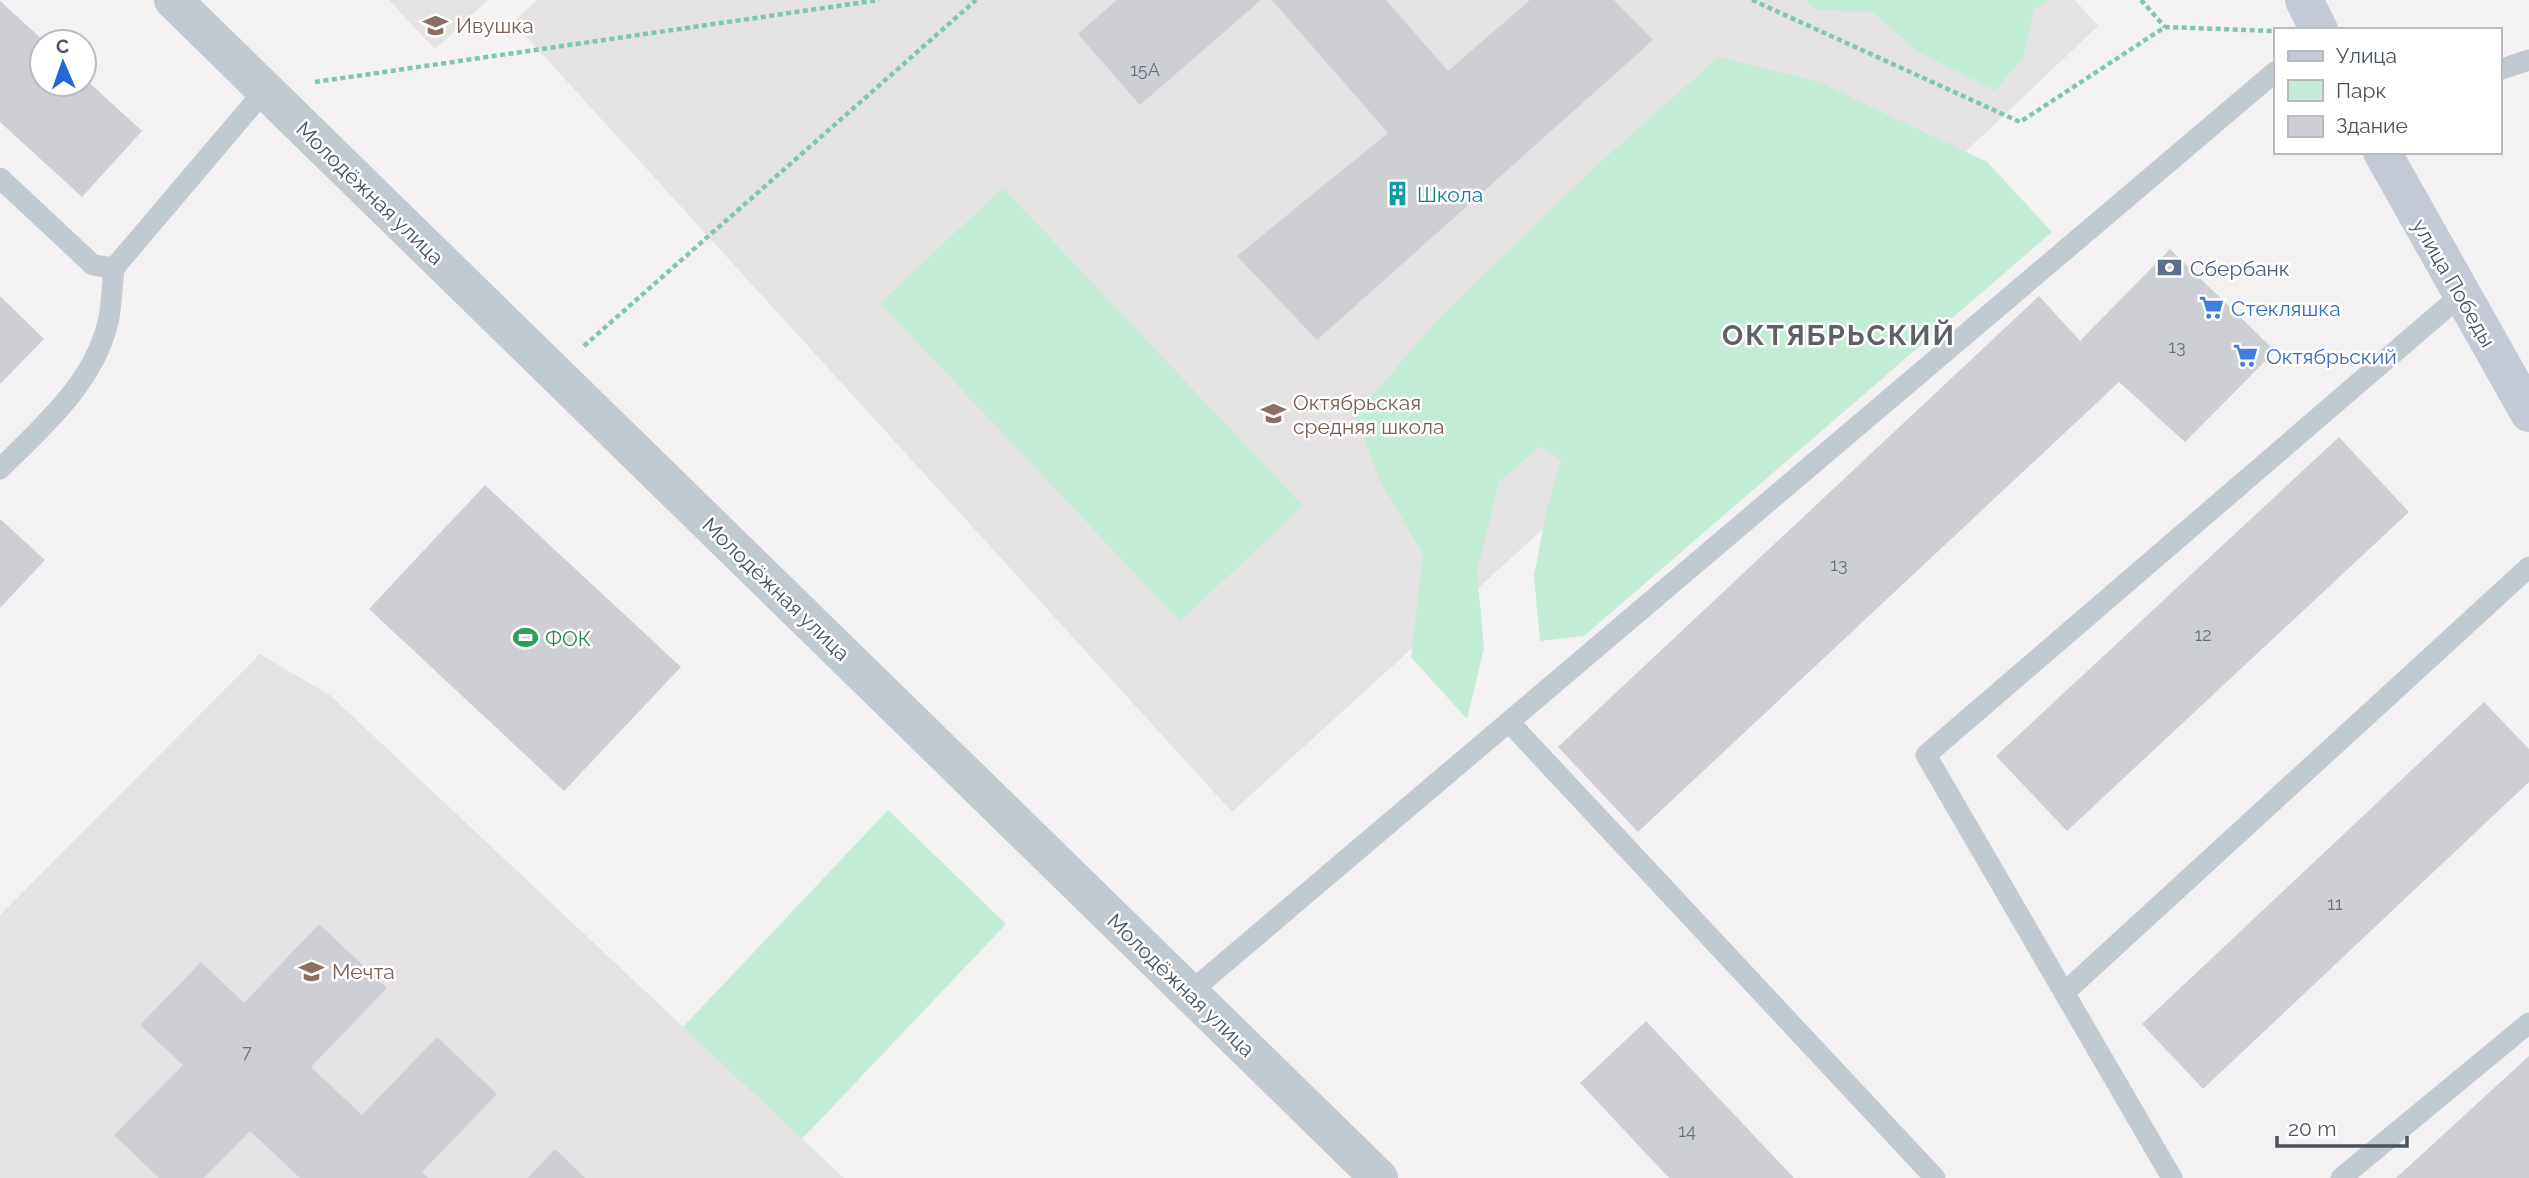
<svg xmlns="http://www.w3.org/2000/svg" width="2529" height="1178" font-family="Raleway,sans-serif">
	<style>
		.education { fill: #e4e2e2 }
		.green { fill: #c3ecd6 }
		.building { fill: #cecfd4 }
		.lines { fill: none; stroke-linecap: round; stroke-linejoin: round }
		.path { stroke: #7dc8a9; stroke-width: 4.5; stroke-dasharray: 5 3.5; stroke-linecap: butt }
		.lane { stroke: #c2cad1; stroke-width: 21 }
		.street { stroke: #c2cad1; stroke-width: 38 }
		.secondary { stroke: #c3cad5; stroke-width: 38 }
		.labels { text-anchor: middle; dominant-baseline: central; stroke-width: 5; stroke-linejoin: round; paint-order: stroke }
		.number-label { font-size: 18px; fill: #6b717b }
		.education-label { font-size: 21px; fill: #785e54; stroke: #fff; text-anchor: start }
		.street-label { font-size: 21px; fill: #4a525d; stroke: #fff }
		.culture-label { font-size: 21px; fill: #0d838f; stroke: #fff; text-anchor: start }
		.service-label { font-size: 21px; fill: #4e5e75; stroke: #fff; text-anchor: start }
		.shop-label { font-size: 21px; fill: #366cbe; stroke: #fff; text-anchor: start }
		.leisure-label { font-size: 21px; fill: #27864d; stroke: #fff; text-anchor: start }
		.district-label { font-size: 28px; font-weight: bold; letter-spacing: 2px; fill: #5d6065; stroke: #fff }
	</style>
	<rect width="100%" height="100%" fill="#f3f1f1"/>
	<g class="education">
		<polygon points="389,0 488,0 435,49"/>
		<polygon points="537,0 2075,0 2098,26 1790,318 1565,509 1232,812 513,22"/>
		<polygon points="260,654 331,696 844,1178 0,1178 0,915"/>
	</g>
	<g class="green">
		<polygon points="1806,0 2049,0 2034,9 2023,58 1995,91 1920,53 1872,12 1816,10"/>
		<polygon points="1718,57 1819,82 1987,162 2052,232 1584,636 1540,641 1534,576 1547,508 1561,460 1540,446 1499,482 1477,572 1484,648 1467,719 1411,657 1423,554 1380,481 1355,416 1438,319 1593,169"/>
		<polygon points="1003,188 1303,506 1180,621 880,303"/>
		<polygon points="888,810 1006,924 802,1139 683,1027"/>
	</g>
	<g class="building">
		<polygon points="1117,0 1261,0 1140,105 1078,34"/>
		<polygon points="1272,0 1386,0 1448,71 1530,0 1614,0 1653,40 1317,340 1237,256 1388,133"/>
		<polygon points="0,1 45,42 42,42 42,84 84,84 84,78 142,131 82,197 0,122"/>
		<polygon points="2170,249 2275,351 2185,442 2119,382 1638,832 1558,747 2039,296 2080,341"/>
		<polygon points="0,296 44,339 0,384"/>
		<polygon points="2339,437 2409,512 2067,831 1996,756"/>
		<polygon points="485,485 681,667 564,791 369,609"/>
		<polygon points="0,519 45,560 0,608"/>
		<polygon points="2484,702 2529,749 2529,782 2203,1089 2142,1024"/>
		<polygon points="319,924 387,988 311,1067 362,1115 437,1037 497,1094 422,1172 428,1178 300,1178 250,1131 204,1178 159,1178 114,1135 183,1065 140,1025 201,962 244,1003"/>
		<polygon points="1646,1021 1794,1178 1669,1178 1580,1083"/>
		<polygon points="2529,1056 2529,1178 2396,1178"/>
		<polygon points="555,1149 585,1178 528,1178"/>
	</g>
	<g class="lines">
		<g class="path">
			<polyline points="1752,0 2020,122 2165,27 2274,31"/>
			<polyline points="2141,0 2165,27"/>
			<polyline points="315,82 879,0"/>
			<polyline points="584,346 976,0"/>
		</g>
		<g class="lane">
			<polyline points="2499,70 2529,60"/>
			<polyline points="0,178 93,265 114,268 265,90"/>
			<path d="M0 469C42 427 94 383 108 322 112 305 112 285 114 268"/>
			<polyline points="1509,722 1935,1178"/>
			<polyline points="1189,993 2275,72"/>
			<polyline points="2064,993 2529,567"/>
			<polyline points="2172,1178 1926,755 2461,295"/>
			<polyline points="2341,1178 2529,1023"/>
		</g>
		<polyline class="street" points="173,0 1379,1178"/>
		<g class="secondary">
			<polyline points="2304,0 2319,30"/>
			<polyline points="2382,152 2529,413"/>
		</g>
	</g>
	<defs>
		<symbol id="school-bare" viewBox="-9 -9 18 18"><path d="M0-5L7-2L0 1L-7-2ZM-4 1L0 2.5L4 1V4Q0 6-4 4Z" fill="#8d6e63" stroke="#fff" stroke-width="2.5" paint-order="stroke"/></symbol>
		<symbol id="building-bare" viewBox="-9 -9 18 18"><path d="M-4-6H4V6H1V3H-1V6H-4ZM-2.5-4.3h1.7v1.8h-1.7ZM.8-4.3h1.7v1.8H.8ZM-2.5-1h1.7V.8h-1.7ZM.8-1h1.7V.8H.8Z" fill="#0f9aa8" stroke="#fff" stroke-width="2.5" paint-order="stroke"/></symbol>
		<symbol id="bank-bare" viewBox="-9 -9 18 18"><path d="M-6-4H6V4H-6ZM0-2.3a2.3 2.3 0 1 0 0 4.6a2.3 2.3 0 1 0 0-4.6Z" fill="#5c6f8a" stroke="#fff" stroke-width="2.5" paint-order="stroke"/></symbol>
		<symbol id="supermarket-bare" viewBox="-9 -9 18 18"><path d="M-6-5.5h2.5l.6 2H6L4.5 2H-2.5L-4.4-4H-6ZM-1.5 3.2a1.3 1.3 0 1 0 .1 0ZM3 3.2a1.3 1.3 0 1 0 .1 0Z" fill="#3f7fe0" stroke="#fff" stroke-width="2.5" paint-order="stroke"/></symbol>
		<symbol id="stadium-bare" viewBox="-9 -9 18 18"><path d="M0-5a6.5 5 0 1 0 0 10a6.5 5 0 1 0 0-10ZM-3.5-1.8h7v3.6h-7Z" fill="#2e9e5b" stroke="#fff" stroke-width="2.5" paint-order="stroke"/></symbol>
	</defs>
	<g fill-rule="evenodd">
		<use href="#school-bare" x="418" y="8" width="35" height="35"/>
		<use href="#building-bare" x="1380" y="176" width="35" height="35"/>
		<use href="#bank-bare" x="2152" y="250" width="35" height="35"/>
		<use href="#supermarket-bare" x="2194" y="290" width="35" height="35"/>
		<use href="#supermarket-bare" x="2228" y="338" width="35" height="35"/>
		<use href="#school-bare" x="1256" y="396" width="35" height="35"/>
		<use href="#stadium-bare" x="508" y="620" width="35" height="35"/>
		<use href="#school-bare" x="294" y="954" width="35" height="35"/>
	</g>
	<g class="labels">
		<g class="number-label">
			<text x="1145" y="69">15А</text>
			<text x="2177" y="346">13</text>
			<text x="1839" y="564">13</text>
			<text x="2203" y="634">12</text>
			<text x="2335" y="903">11</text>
			<text x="247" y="1051">7</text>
			<text x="1687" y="1130">14</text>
		</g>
		<g class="education-label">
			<text x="456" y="25">Ивушка</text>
			<text x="1293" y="402">Октябрьская<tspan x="1293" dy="24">средняя школа</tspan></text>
			<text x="332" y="971">Мечта</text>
		</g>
		<g class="street-label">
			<text transform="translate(370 193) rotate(44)">Молодёжная улица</text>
			<text transform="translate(2454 283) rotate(60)">улица Победы</text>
			<text transform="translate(776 589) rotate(44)">Молодёжная улица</text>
			<text transform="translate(1181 985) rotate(44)">Молодёжная улица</text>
		</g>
		<g class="culture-label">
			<text x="1417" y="194">Школа</text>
		</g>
		<g class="service-label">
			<text x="2190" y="268">Сбербанк</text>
		</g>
		<g class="shop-label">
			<text x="2231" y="308">Стекляшка</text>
			<text x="2266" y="356">Октябрьский</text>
		</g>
		<g class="leisure-label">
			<text x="545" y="638">ФОК</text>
		</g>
		<g class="district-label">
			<text x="1839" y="335">ОКТЯБРЬСКИЙ</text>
		</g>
	</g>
	<rect x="2274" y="28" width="228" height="126" fill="#ffffff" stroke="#b7babe" stroke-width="2"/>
	<rect x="2288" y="51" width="35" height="10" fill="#c3cad5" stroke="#b7babe" stroke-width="2"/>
	<text x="2336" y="63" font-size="21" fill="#4a525d">Улица</text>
	<rect x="2288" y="80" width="35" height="21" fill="#c3ecd6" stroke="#b7babe" stroke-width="2"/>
	<text x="2336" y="98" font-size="21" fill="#4a525d">Парк</text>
	<rect x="2288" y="116" width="35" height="21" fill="#cecfd4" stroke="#b7babe" stroke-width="2"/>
	<text x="2336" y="133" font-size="21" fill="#4a525d">Здание</text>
	<g transform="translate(63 63) rotate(358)"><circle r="33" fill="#ffffff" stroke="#b7babe" stroke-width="2"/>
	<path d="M0-5L12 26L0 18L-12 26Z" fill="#2766d6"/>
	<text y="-10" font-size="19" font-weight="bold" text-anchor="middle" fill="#4a525d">С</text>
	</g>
	<path d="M2277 1136v10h130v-10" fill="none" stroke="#4a525d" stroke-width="3.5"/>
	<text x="2288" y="1136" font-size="21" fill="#4a525d" stroke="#ffffff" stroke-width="5" paint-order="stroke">20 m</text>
</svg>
